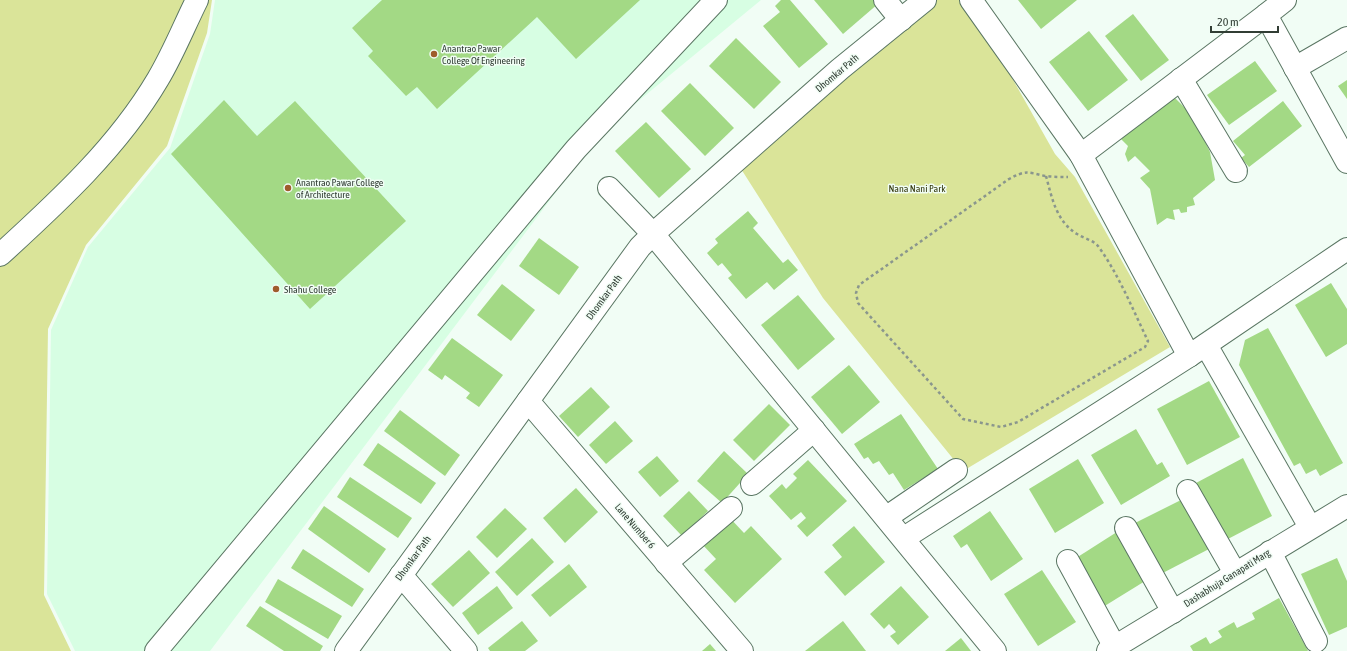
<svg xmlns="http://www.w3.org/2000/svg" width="1347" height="651" font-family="'Asap Condensed',sans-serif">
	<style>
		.built { fill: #d7fee3 }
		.green { fill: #dae499 }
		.building { fill: #a3d985 }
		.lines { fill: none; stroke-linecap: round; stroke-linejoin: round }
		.minor-casing { stroke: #5a7663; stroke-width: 24 }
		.path { stroke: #8a968d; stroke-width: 2.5; stroke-dasharray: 3 3; stroke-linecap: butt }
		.minor { stroke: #fff; stroke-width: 22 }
		.poi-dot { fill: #9f5c2c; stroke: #f1fdf5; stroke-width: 1.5 }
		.labels { text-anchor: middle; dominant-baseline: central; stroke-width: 3; stroke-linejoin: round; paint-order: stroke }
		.poi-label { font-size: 10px; fill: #313d34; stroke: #f1fdf5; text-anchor: start }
		.street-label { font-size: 10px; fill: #313d34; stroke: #f1fdf5 }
		.park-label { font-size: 10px; fill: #33370c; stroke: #f1fdf5 }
	</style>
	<rect width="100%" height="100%" fill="#f1fdf5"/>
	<polygon class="built" points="215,0 761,0 602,131 210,651 75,651 47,594 51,330 88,247 170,148 210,34"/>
	<g class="green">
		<polygon points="0,0 212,0 207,33 167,146 86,245 48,329 44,595 71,651 0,651"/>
		<polygon points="926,0 968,0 1055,154 1075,177 1170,347 963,471 823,298 736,161"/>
	</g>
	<g class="building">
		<polygon points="382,0 640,0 576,59 537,17 437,109 417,87 406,96 368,56 373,51 352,28"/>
		<polygon points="781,0 790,0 828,44 799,68 763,26 780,12 775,6"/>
		<polygon points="814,0 877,0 879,3 843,34"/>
		<polygon points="1018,0 1077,0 1041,29"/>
		<polygon points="1133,14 1169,60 1141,81 1105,36"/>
		<polygon points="1089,31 1128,80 1088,111 1049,62"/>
		<polygon points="736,38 781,82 754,109 709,66"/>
		<polygon points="1255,61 1277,91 1229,125 1207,95"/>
		<polygon points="1347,80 1347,99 1338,86"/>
		<polygon points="690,83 734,128 705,156 661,111"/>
		<polygon points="1173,96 1192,115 1210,152 1215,180 1193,198 1195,205 1187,207 1187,212 1181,213 1179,209 1173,210 1175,220 1167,218 1157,225 1150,189 1140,178 1150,171 1135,156 1128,162 1125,154 1128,146 1121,139 1119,132"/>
		<polygon points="224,100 257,136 295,101 406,221 310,309 171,154"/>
		<polygon points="1283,101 1302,126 1249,167 1241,158 1245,155 1233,141"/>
		<polygon points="646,122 691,169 659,198 615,151"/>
		<polygon points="748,211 758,223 753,228 783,263 788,259 798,270 774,290 767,282 746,299 728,278 732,275 722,263 718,266 707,253 718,243 715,239"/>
		<polygon points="539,238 579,267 559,295 519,266"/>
		<polygon points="1331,283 1347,309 1347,344 1326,357 1295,305"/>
		<polygon points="502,284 535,310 511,341 477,315"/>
		<polygon points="798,295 835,339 798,370 761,325"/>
		<polygon points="1268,328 1343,463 1320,476 1316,469 1306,474 1300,463 1294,466 1239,365 1245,340"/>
		<polygon points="452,338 503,375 479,407 466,398 470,393 445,375 442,380 428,370"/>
		<polygon points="849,365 880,402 842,434 811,397"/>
		<polygon points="1209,381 1240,437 1187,465 1157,409"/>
		<polygon points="591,387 610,407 578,437 559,416"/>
		<polygon points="769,404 790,425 754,461 733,440"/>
		<polygon points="400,410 460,455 445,476 384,431"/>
		<polygon points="901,414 938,469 904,490 893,473 889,475 879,461 873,464 868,457 864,459 854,444"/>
		<polygon points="615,421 633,441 606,464 589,445"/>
		<polygon points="1136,429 1157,465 1162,462 1170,476 1121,505 1091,455"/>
		<polygon points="378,443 436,483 421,504 363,465"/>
		<polygon points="724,451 748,474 722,503 697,481"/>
		<polygon points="657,456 679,481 660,497 638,472"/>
		<polygon points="1243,458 1272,516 1226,540 1196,483"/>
		<polygon points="1078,459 1104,503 1055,533 1029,489"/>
		<polygon points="808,460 847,501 807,537 797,526 806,518 801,512 791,520 769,496 782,484 786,489 797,478 793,474"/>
		<polygon points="350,477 412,518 398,538 337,497"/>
		<polygon points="576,488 598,512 565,543 543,518"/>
		<polygon points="689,491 708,511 682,536 663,516"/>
		<polygon points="1183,499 1209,549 1157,576 1131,525"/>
		<polygon points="324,506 386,549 369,573 308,529"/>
		<polygon points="505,508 527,529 497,558 476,537"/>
		<polygon points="990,511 1023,559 991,581 967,544 961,548 953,536"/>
		<polygon points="729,517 744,533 751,526 782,559 735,603 704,570 716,559 701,543"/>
		<polygon points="854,526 885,562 845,596 824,572 842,557 832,545"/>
		<polygon points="1120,530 1150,578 1103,607 1073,560"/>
		<polygon points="532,538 554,562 517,596 495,572"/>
		<polygon points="303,549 364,589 352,607 291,568"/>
		<polygon points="469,550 490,573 453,607 431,584"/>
		<polygon points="1337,558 1347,581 1347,627 1329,635 1301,574"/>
		<polygon points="569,564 587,587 550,617 531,595"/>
		<polygon points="1042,570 1076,622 1038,646 1004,594"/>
		<polygon points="278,579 342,616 328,639 265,602"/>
		<polygon points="497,586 513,608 478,635 462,613"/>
		<polygon points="901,586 929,617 898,645 890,636 896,632 889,624 884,629 870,614"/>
		<polygon points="1279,598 1308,651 1193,651 1190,646 1206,637 1210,644 1222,637 1218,631 1234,622 1237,628 1255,619 1252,613"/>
		<polygon points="260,606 323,646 320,651 284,651 246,626"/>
		<polygon points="522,621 538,641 525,651 490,651 488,648"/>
		<polygon points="843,621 866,651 805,651"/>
		<polygon points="961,638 971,651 945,651"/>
		<polygon points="710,644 716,651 702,651"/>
	</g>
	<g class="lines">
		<defs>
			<g id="minor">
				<polyline points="885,0 901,20"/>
				<polyline points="971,0 1081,155 1189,356"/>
				<polyline points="1285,0 1266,15 1347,162"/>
				<polyline points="1295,68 1347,38"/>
				<polyline points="1181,79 1236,171"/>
				<polyline points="1081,155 1266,15"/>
				<polyline points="609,188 653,234 995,651"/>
				<path d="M0 255C58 202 118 147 158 79 173 54 184 26 197 0"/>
				<polyline points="1206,345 1310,527"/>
				<polyline points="528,401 742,651"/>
				<polyline points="752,484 814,430"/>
				<polyline points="1188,491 1235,573"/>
				<polyline points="887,517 956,470"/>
				<polyline points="1126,528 1173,612"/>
				<polyline points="904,538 1189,356 1347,249"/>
				<polyline points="1270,552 1316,641"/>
				<polyline points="1068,561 1117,651"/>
				<polyline points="666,563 731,508"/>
				<polyline points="401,575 466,651"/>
				<polyline points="156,651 576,149 716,0"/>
				<polyline points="346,651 640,247 653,234 840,69 925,0"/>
				<polyline points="1108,651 1347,506"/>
			</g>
		</defs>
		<use href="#minor" class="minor-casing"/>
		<path class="path" d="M1046 176C1052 198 1056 221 1077 234 1083 238 1093 240 1098 246 1118 273 1133 310 1148 341L1145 347 1018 422 1001 427 963 419 858 303 856 293 859 285 1009 179C1026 170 1027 172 1045 176 1053 177 1061 177 1068 177"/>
		<use href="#minor" class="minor"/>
	</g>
	<g class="poi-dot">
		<circle cx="434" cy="54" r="4"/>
		<circle cx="288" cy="188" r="4"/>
		<circle cx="276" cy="289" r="4"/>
	</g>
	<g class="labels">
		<g class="poi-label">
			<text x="442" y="48">Anantrao Pawar<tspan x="442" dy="12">College Of Engineering</tspan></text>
			<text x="296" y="182">Anantrao Pawar College<tspan x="296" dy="12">of Architecture</tspan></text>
			<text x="284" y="289">Shahu College</text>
		</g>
		<g class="street-label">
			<text transform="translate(837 73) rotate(-40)">Dhomkar Path</text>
			<text transform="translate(604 297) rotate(-54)">Dhomkar Path</text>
			<text transform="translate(635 526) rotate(49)">Lane Number 6</text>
			<text transform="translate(413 558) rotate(-54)">Dhomkar Path</text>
			<text transform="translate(1227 578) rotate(-32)">Dashabhuja Ganapati Marg</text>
		</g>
		<g class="park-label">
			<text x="917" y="188">Nana Nani Park</text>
		</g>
	</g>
	<path d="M1211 26v6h67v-6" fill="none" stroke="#313d34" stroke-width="2"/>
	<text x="1217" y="26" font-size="12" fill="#313d34" stroke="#f1fdf5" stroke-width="3" paint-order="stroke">20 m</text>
</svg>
